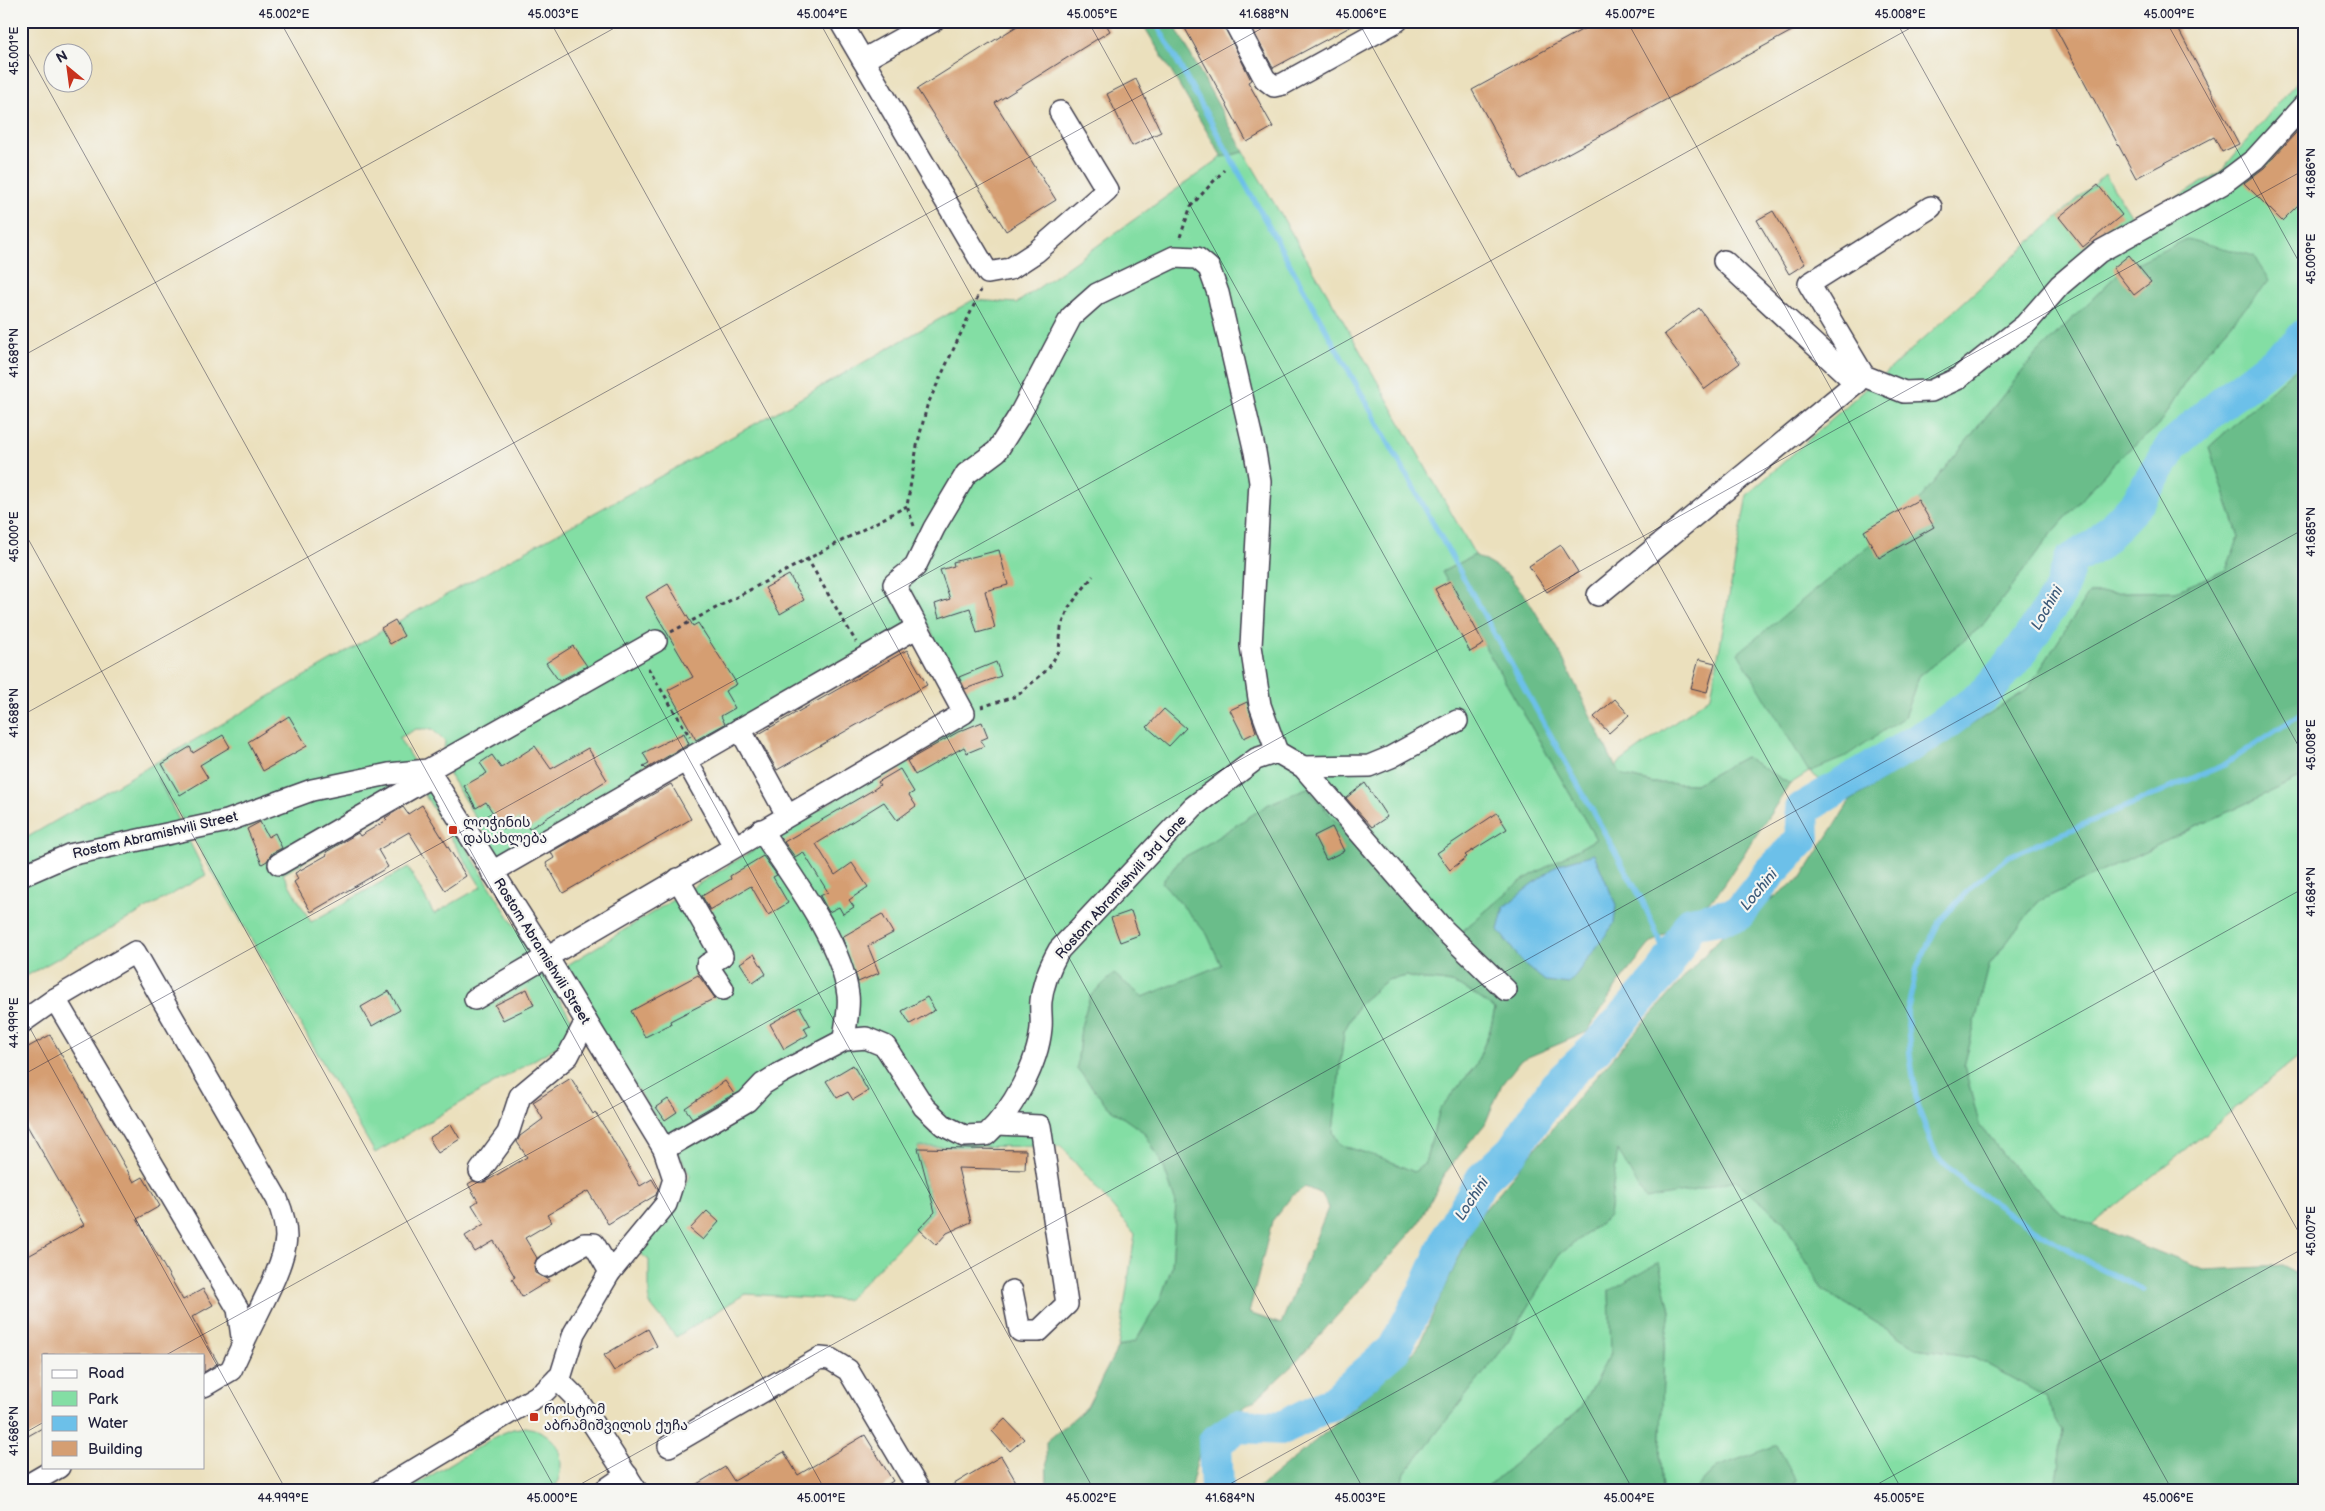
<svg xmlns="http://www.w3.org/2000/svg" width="2325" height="1511" font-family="'Balsamiq Sans','Noto Sans Georgian',sans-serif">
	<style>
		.green { fill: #83dea4; stroke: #528070; fill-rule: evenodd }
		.forest { fill: #6abd8a; stroke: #467062; fill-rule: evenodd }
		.water { fill: #6cc0e9; stroke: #477192 }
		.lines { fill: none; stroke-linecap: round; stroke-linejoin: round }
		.stream { stroke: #6cc0e9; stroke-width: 5.5 }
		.river { stroke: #6cc0e9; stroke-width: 34 }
		.building { fill: #d59e72 }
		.minor-casing { stroke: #403e4e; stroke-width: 24 }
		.path { stroke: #403e4e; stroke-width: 3; stroke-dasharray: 4 4; stroke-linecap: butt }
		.minor { stroke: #fff; stroke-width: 21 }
		.ticks { fill: none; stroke: #22223b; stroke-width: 1; stroke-opacity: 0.45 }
		.poi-dot { fill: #c8321e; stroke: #f6f6f2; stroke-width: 2 }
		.labels { text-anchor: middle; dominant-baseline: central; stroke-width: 4.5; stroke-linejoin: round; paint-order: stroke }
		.poi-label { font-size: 14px; fill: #22223b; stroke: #f6f6f2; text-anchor: start }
		.street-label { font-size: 14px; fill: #22223b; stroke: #f6f6f2 }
		.water-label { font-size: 15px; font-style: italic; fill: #3c5978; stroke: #f6f6f2 }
		.neatline { fill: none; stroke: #22223b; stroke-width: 2 }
		.ticks-label { font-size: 12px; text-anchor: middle; fill: #22223b }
	</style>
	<rect width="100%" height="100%" fill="#f6f6f2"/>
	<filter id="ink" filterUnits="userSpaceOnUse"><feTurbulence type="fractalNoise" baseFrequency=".02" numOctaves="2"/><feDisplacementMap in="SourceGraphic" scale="10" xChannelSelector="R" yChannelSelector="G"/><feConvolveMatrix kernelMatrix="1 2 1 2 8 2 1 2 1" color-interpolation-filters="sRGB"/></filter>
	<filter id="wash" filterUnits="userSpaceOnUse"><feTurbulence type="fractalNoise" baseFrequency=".0096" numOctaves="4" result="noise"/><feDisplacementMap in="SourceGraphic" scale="20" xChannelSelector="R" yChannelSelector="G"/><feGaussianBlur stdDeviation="1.12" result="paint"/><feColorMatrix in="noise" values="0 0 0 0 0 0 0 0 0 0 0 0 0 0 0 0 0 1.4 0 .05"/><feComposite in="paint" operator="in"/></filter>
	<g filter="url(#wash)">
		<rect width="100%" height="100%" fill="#ebe0bd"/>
		<g class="green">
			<path d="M2304 73V361L2209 447 2239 537 2226 570 2176 591 2089 593 2027 690 1850 801 1809 772 1790 784 1745 757 1695 784 1653 783 1625 776 1615 766 1711 696 1747 495 1865 389 1880 378 2105 174 2135 222 2220 172ZM2122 270 2269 281 2199 360 2158 426 2115 462 2053 532 1982 626 1919 676 1904 717 1909 513 2037 353Z"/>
			<path d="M1244 152 1341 317 1475 555 1442 572 1596 839 1518 883 1444 947 1307 788 1269 804 1201 848 1182 858 1162 882 1207 934 1221 965 1143 997 1090 996 1081 1027 1077 1068 1108 1107 1145 1133 1163 1165 1176 1203 1172 1267 1160 1300 1136 1341 1118 1347 1135 1234 1061 1146 918 1147 933 1212 847 1300 745 1294 676 1337 649 1303V1260L639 1253 676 1208 690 1176 677 1150 577 997 566 966 970 716 924 616 503 863 442 763 445 742 432 729H416L399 738 580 1033 375 1153 157 776 206 875 21 979V841L399 621 773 414 973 300 1017 303 1222 157ZM423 792 481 887 434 914 408 867 311 922 283 874Z"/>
			<polygon points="2304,776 2304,1052 2091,1226 2063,1214 2013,1167 1979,1124 1964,1066 1989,966 2037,902"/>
			<path d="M1407 976C1423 982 1431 979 1446 982 1464 985 1480 999 1495 1008L1490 1030 1476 1065 1440 1109 1425 1163 1414 1172 1385 1159 1340 1145 1333 1132 1344 1031 1359 1004 1387 980Z"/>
			<polygon points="1617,1149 1691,1191 1735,1179 1784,1222 1822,1289 1917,1348 1974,1357 2044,1396 2063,1430 2056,1481 2062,1490 1788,1490 1796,1480 1717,1467 1695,1490 1662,1490 1660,1460 1664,1351 1670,1311 1659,1263 1609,1291 1611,1353 1580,1409 1483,1490 1400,1490 1405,1473 1505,1346 1560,1254 1609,1216"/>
			<path d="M526 1427C560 1433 569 1460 554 1490H407L498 1435 513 1429Z"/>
		</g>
		<g class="forest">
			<polygon points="1141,21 1172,21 1244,152 1222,157"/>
			<polygon points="2187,239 2255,256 2269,281 2199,360 2158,426 2115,462 2053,532 1982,626 1919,676 1904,717 1843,758 1809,772 1738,653 1909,513 2037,353 2122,270"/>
			<polygon points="2304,361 2304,776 2037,902 1989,966 1964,1066 1979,1124 2013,1167 2063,1214 2204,1270 2282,1266 2304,1277 2304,1490 2062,1490 2056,1481 2063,1430 2044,1396 1974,1357 1917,1348 1822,1289 1784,1222 1735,1180 1691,1191 1645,1199 1618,1150 1609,1216 1560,1254 1505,1346 1405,1473 1400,1490 1256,1490 1332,1427 1417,1349 1476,1220 1586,1088 1721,936 1802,877 1850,801 2027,690 2089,593 2176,591 2226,570 2239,537 2209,447"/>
			<path d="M1475 555 1507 574 1527 598 1560 653 1615 766 1625 776 1653 783 1695 784 1745 757 1790 784 1716 896 1649 945 1618 984 1587 1032 1521 1060 1502 1084 1485 1124 1446 1172 1418 1224 1296 1362 1254 1401 1219 1423 1202 1442 1190 1490H1049L1047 1489 1046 1442 1087 1407 1118 1347 1136 1341 1160 1300 1172 1267 1176 1203 1163 1165 1145 1133 1108 1107 1077 1068 1081 1027 1090 996 1114 974 1143 997 1221 965 1207 934 1162 882 1182 858 1201 848 1269 804 1307 788 1444 947 1518 883 1596 839 1442 572ZM1407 976C1423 982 1431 979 1446 982 1464 985 1480 999 1495 1009L1490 1030 1476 1065 1440 1109 1425 1163 1414 1172 1385 1159 1340 1145 1333 1132 1344 1031 1359 1004 1387 980ZM1305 1187 1322 1194 1328 1208 1281 1324 1249 1313 1272 1221 1292 1196Z"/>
			<polygon points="1659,1262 1670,1311 1664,1351 1660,1460 1662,1490 1483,1490 1580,1409 1611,1353 1609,1291"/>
			<polygon points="1777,1445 1796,1480 1788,1490 1695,1490 1717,1467"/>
		</g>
		<polygon class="water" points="1594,854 1616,905 1614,924 1569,984 1545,981 1523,963 1498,930 1504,907 1530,886 1559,864"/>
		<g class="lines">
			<g class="stream">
				<polyline points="1155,21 1643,902 1663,948 1662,974"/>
				<polyline points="2143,1290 2095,1266 2013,1216 1966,1184 1937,1157 1917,1105 1910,1055 1907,1012 1917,967 1939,922 1973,885 2007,857 2224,765 2304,712"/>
			</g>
			<polyline class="river" points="1217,1490 1215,1442 1238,1426 1282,1428 1332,1403 1394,1349 1427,1287 1450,1234 1482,1179 1513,1150 1556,1086 1596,1048 1662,974 1691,923 1738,914 1770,873 1803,838 1802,809 1939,728 1986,693 2019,654 2060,592 2071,560 2097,545 2137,503 2172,446 2219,405 2298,344 2304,336"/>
		</g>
		<g id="blocks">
			<g class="building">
				<polygon points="1025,21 1104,21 1110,31 995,103 1056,200 1006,231 917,89"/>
				<polygon points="1181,21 1222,21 1251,80 1248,82 1273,127 1247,142"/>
				<polygon points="1248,21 1361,21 1273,68"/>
				<polygon points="1598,21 1810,21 1521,179 1472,90"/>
				<polygon points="2066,21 2174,21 2239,144 2222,152 2214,137 2136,178 2055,27"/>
				<polygon points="1136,79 1161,132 1132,146 1107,94"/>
				<polygon points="2304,124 2304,199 2282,221 2244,183 2264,168"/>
				<polygon points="2098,185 2122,215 2083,247 2059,217"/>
				<polygon points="1773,211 1805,264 1789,274 1757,220"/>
				<polygon points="2129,255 2151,282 2134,295 2113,268"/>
				<polygon points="1699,308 1740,363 1705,389 1664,334"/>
				<polygon points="1918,500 1934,527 1879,558 1864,531"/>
				<polygon points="1561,545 1578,572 1547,592 1529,566"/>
				<polygon points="999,550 1008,585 985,591 995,628 977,633 970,608 939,618 935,604 950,599 940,570 954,566 953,562"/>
				<polygon points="789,575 804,600 780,614 765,588"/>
				<polygon points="1450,581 1484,644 1470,652 1435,589"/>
				<polygon points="668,584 693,626 698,623 737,684 725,691 735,708 721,716 725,724 696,740 668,690 693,677 646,597"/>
				<polygon points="395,620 404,636 390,644 381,628"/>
				<polygon points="573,646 587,666 559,681 546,663"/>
				<polygon points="907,650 927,685 777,770 757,735"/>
				<polygon points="1699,659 1715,663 1707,692 1691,688"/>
				<polygon points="996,662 1001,676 965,689 959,677"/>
				<polygon points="1615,699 1629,715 1609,733 1594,717"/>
				<polygon points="1247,702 1256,732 1244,738 1230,710"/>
				<polygon points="1164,709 1186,728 1169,746 1147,727"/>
				<polygon points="289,716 307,746 263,771 248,742"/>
				<polygon points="982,722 988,737 981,740 984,746 967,753 964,747 915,775 907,761 958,732"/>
				<polygon points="684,733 689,744 646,769 643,766 649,763 643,753"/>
				<polygon points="223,735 230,747 200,765 208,778 180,795 162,764 190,747 193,753"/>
				<polygon points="535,746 551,769 588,748 607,780 529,829 524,821 521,823 518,819 503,829 486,802 476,808 464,786 487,773 480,763 492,755 501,768"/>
				<polygon points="900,769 914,792 909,795 916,806 897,820 884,802 816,844 835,875 852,863 868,887 849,900 854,907 843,914 839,907 829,912 820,896 828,892 803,852 795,857 784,842 873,790 880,785 878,782"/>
				<polygon points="1365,783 1387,817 1372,827 1346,798"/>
				<polygon points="671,784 691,819 563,893 546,863 554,858 551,852"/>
				<polygon points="422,805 466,876 445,890 409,832 378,850 388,867 311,912 294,882 298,879 295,873 327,855 326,852 358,833 360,836 387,820 385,818 403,807 408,814"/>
				<polygon points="1497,813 1507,829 1465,855 1467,857 1450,870 1437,853"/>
				<polygon points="260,822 268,837 275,833 282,848 272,853 267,861 262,864 247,829"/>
				<polygon points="1332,827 1344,851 1326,860 1314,836"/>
				<polygon points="763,856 777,875 773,877 788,903 768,915 751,886 710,910 702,896 731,879 730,876"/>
				<polygon points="1131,911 1139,935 1120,942 1111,918"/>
				<polygon points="882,914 893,933 868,946 879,973 858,982 842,937"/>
				<polygon points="754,954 766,974 753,983 740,963"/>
				<polygon points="698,975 715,998 670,1021 671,1024 645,1037 631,1011"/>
				<polygon points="527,989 534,1005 503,1020 495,1005"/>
				<polygon points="389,991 400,1010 372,1026 361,1007"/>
				<polygon points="927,997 935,1010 910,1024 902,1011"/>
				<polygon points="800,1007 810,1025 804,1028 808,1035 784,1049 770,1024"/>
				<polygon points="50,1035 134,1182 143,1177 160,1206 137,1219 183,1300 203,1289 213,1305 192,1317 218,1363 204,1372 204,1355 44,1355 44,1427 21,1440 21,1260 84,1225 21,1115 21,1051"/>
				<polygon points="853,1065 868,1091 853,1100 848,1092 837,1098 826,1081"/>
				<polygon points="571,1078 593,1114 595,1112 610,1135 640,1186 652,1179 658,1189 656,1195 608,1224 588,1191 547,1215 552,1222 525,1238 537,1258 534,1266 535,1273 550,1280 522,1297 512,1279 515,1277 494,1241 475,1252 465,1236 484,1224 472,1205 478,1201 468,1184 473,1181 485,1182 527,1157 517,1142 520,1136 543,1119 533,1102"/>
				<polygon points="725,1081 734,1094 692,1118 685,1108"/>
				<polygon points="668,1099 677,1112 665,1120 656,1107"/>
				<polygon points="451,1124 460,1139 438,1153 429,1138"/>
				<polygon points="918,1148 1026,1150 1025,1170 958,1168 971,1222 947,1233 936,1245 919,1229 935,1212"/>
				<polygon points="707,1211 719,1222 703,1240 690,1229"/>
				<polygon points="648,1329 657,1346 614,1371 604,1355"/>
				<polygon points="1005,1419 1024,1439 1010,1451 992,1431"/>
				<polygon points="865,1435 893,1481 879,1490 687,1490 725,1467 734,1481 784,1452 798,1475"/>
				<polygon points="1001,1456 1021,1490 944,1490"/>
			</g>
		</g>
	</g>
	<g filter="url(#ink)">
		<use href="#blocks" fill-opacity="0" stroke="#403e4e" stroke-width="1"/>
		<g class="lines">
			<defs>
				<g id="minor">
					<polyline points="840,21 988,273 1010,269 1036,252 1107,190 1060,112"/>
					<polyline points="1234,21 1265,79 1274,86 1283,84 1397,21"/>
					<polyline points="863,60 933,21"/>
					<polyline points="1931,207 1809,284 1864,376 1904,392 1931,391 1957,379 2025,325 2060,285 2099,252 2222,184 2255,159 2304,105"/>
					<polyline points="1724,261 1856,383"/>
					<polyline points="1598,595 1864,376"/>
					<polyline points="740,729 787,815"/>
					<polyline points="686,760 734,846"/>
					<polyline points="1303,767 1369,766 1391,757 1457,721"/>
					<path d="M761 830C790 874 842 942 848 995 850 1009 845 1026 844 1040"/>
					<polyline points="279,864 432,776"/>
					<polyline points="492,872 916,628"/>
					<polyline points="21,876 69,855 227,821 312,790 389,774 428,770 656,641"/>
					<polyline points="678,879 722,956 707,965 723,989"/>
					<path d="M55 999 135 952 277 1199C282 1211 286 1223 286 1237 285 1266 255 1316 243 1344"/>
					<polyline points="475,999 964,713 894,584 915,567 934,528 966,474 997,451 1019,416 1071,317 1097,294 1174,257 1197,258 1209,268 1218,293 1255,452 1260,482 1251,646 1260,705 1277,752"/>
					<polyline points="21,1023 55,999 238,1309 243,1344 231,1370 204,1386"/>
					<polyline points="998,1124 1040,1126 1067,1304 1039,1331 1020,1331 1012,1291"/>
					<path d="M664 1149 747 1101 763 1084 781 1073 844 1040 866 1038 885 1046 924 1107 943 1125 964 1136 986 1135C1012 1111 1038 1064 1041 1028 1042 1019 1040 1010 1041 1001 1043 982 1050 966 1059 950L1193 807 1256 759 1277 752 1303 767 1443 929 1506 990"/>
					<polyline points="480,1171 508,1133 520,1096 568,1056 586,1021"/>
					<polyline points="546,1266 584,1244 594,1244 610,1272"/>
					<polyline points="557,1379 577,1399 636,1490"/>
					<polyline points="669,1446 820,1358 830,1359 848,1370 919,1490"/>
					<polyline points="21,1489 59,1467"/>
					<polyline points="381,1490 544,1392 561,1375 574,1333 610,1272 666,1204 674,1179 664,1149 547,957 428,770"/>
					<polyline points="605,1490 627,1475"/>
				</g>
			</defs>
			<use href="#minor" class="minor-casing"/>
			<g class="path">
				<polyline points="1180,237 1191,206 1224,170"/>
				<polyline points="914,526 907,506 917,446 927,406 981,290"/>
				<polyline points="807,558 856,642"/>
				<polyline points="671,632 907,506"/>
				<polyline points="648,668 690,737"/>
				<polyline points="981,707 1017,696 1048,669 1059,651 1061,628 1069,607 1093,576"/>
			</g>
			<use href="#minor" class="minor"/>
		</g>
	</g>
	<path class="ticks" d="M280 21 1094 1490M550 21 1364 1490M819 21 1633 1490M1088 21 1902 1490M1358 21 2172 1490M1627 21 2304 1242M1896 21 2304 756M2166 21 2304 271M21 40 825 1490M21 357 627 21M21 526 556 1490M21 716 1275 21M21 1012 286 1490M21 1076 1923 21M166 1355 2304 170M21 1435 44 1422M570 1490 2304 529M1219 1490 2304 888M1867 1490 2304 1248"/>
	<g class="poi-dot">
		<rect x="448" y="825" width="10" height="10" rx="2.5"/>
		<rect x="529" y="1412" width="10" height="10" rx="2.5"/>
	</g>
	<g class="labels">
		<g class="poi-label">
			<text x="463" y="822">ლოჭინის<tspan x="463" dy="16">დასახლება</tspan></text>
			<text x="544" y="1409">როსტომ<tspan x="544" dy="16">აბრამიშვილის ქუჩა</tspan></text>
		</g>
		<g class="street-label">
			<text transform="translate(155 835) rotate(-13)">Rostom Abramishvili Street</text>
			<text transform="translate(1121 887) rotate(-48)">Rostom Abramishvili 3rd Lane</text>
			<text transform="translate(542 951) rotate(58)">Rostom Abramishvili Street</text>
		</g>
		<g class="water-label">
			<text transform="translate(2047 608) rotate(-60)">Lochini</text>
			<text transform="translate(1759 890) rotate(-50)">Lochini</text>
			<text transform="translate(1472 1199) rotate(-57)">Lochini</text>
		</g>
	</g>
	<rect width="2325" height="1511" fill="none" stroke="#f6f6f2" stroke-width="55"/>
	<rect x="42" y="1354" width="162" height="115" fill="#f6f6f2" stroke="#a1a1a9"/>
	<rect x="52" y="1370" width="25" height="8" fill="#ffffff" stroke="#a1a1a9"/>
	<text x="88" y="1378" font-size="15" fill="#22223b">Road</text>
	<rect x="52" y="1391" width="25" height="15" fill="#83dea4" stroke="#a1a1a9"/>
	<text x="88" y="1404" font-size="15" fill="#22223b">Park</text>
	<rect x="52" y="1416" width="25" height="15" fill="#6cc0e9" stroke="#a1a1a9"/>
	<text x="88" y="1428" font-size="15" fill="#22223b">Water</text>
	<rect x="52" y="1441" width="25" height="15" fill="#d59e72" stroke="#a1a1a9"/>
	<text x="88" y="1454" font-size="15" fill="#22223b">Building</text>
	<g transform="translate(68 68) rotate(331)"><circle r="24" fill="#f6f6f2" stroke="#a1a1a9"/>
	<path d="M0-4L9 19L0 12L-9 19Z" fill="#c8321e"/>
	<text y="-8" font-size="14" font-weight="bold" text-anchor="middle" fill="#22223b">N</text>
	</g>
	<rect x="28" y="28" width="2270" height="1456" class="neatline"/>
	<g class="ticks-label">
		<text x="284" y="18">45.002°E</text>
		<text x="553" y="18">45.003°E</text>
		<text x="822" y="18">45.004°E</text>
		<text x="1092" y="18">45.005°E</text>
		<text x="1264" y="18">41.688°N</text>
		<text x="1361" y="18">45.006°E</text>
		<text x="1630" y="18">45.007°E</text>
		<text x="1900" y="18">45.008°E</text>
		<text x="2169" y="18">45.009°E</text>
		<text transform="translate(14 51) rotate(-90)" y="4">45.001°E</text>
		<text transform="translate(2311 173) rotate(-90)" y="4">41.686°N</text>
		<text transform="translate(2311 259) rotate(-90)" y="4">45.009°E</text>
		<text transform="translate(14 353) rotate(-90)" y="4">41.689°N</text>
		<text transform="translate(2311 532) rotate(-90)" y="4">41.685°N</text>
		<text transform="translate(14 537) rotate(-90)" y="4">45.000°E</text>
		<text transform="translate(14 713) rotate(-90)" y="4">41.688°N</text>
		<text transform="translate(2311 745) rotate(-90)" y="4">45.008°E</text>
		<text transform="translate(2311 892) rotate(-90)" y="4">41.684°N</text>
		<text transform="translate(14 1023) rotate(-90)" y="4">44.999°E</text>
		<text transform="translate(2311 1231) rotate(-90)" y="4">45.007°E</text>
		<text transform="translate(14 1431) rotate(-90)" y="4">41.686°N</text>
		<text x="283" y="1502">44.999°E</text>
		<text x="552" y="1502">45.000°E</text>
		<text x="821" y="1502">45.001°E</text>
		<text x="1091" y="1502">45.002°E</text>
		<text x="1230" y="1502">41.684°N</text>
		<text x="1360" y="1502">45.003°E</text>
		<text x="1629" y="1502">45.004°E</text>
		<text x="1899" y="1502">45.005°E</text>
		<text x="2168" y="1502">45.006°E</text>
	</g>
</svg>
